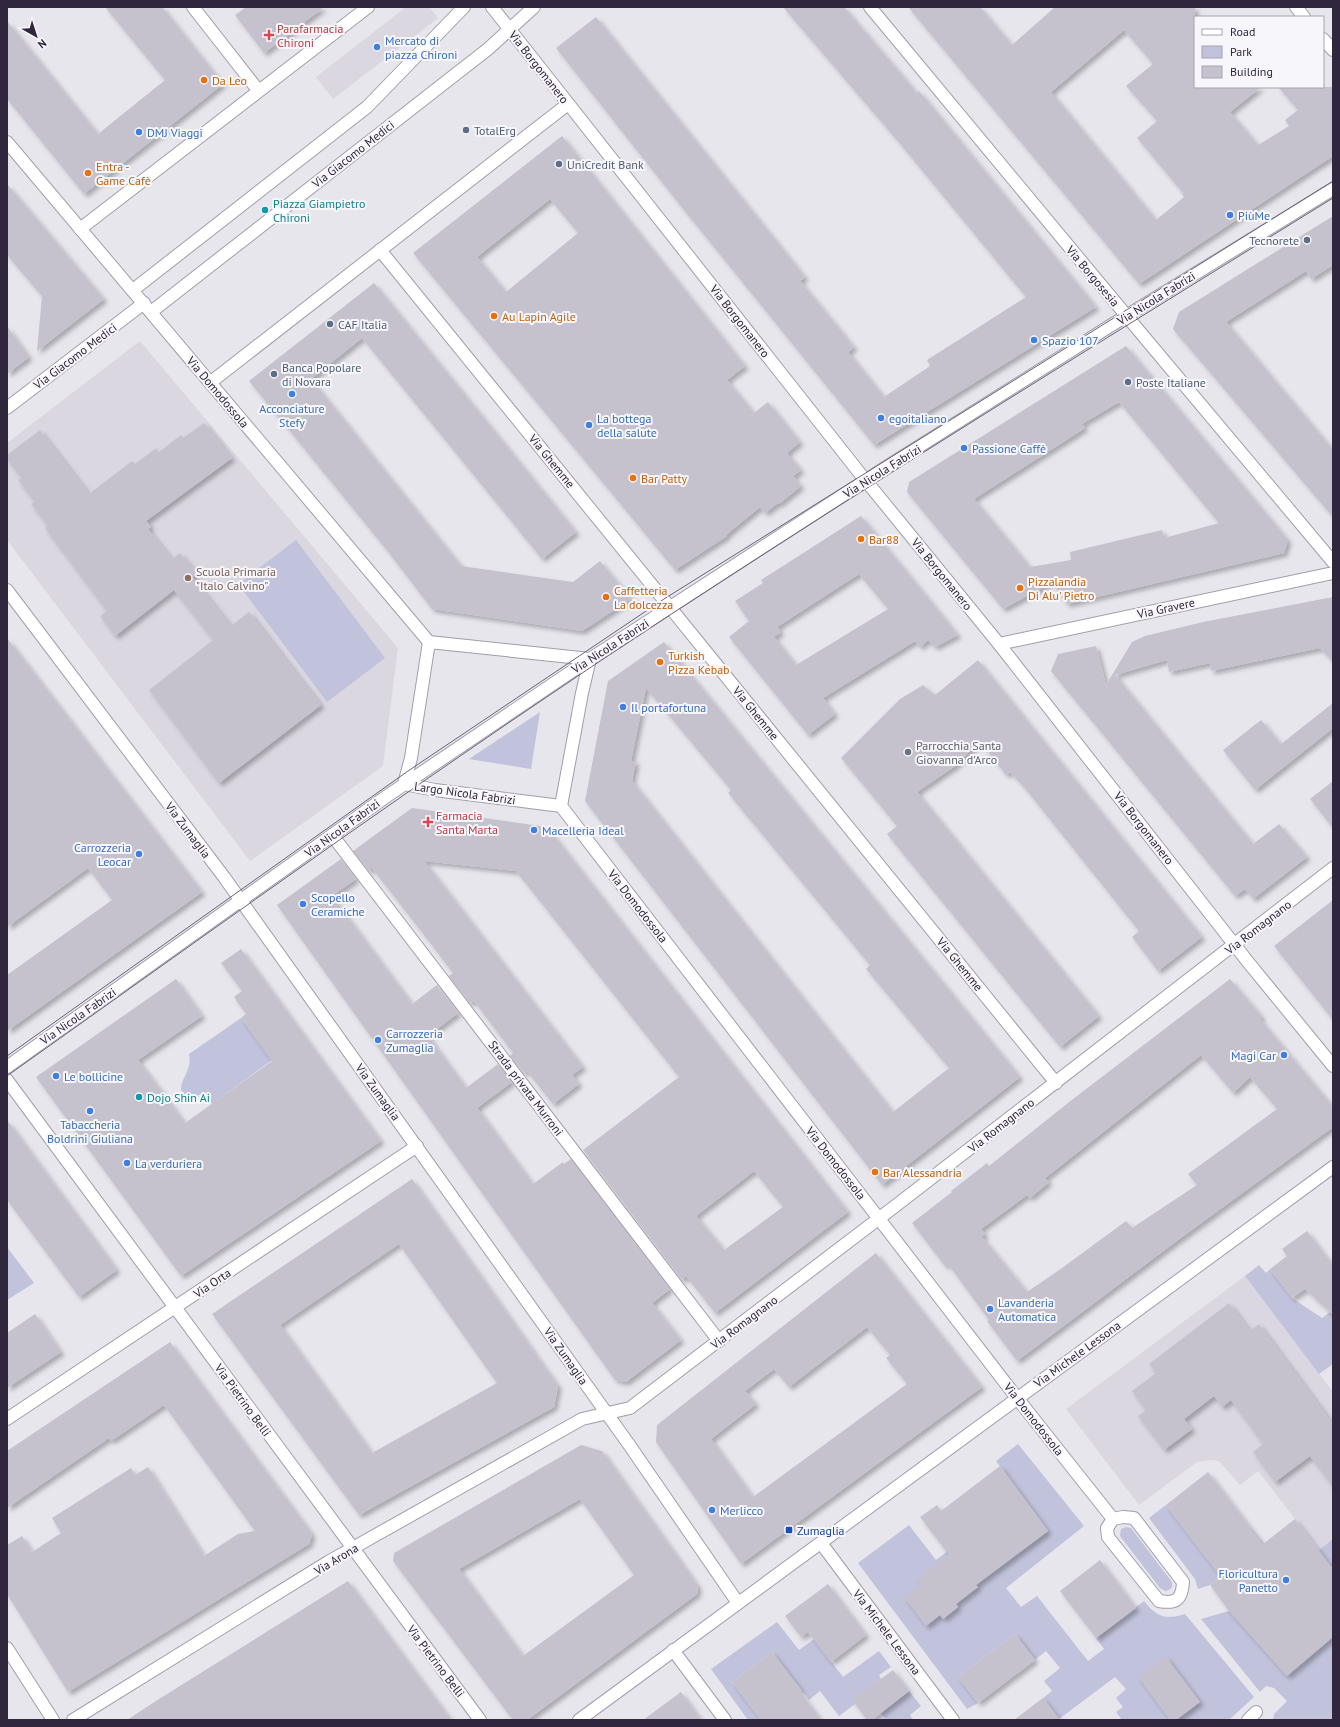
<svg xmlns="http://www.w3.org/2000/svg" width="1340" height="1727" font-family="'PT Sans',sans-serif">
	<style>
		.built { fill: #dad7e1 }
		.green { fill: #c1c2db }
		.building { fill: #c5c2cd; fill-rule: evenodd; filter: url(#shadow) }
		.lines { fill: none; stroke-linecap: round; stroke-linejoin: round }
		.lane-casing { stroke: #a19daa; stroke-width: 14 }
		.street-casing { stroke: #a19daa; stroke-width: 14 }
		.secondary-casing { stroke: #a39caf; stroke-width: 14 }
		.lane { stroke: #fff; stroke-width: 12 }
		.street { stroke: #fff; stroke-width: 12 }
		.secondary { stroke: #fff; stroke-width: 12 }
		.tram { stroke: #6b6178; stroke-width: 1 }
		.health-dot { fill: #e0444e; stroke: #f7f6fa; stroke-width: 1.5 }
		.shop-dot { fill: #3f7fe0; stroke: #f7f6fa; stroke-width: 1.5 }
		.food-dot { fill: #e8710a; stroke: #f7f6fa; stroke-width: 1.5 }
		.service-dot { fill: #5c6f8a; stroke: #f7f6fa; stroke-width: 1.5 }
		.culture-dot { fill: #0f9aa8; stroke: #f7f6fa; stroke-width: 1.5 }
		.education-dot { fill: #8d6e63; stroke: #f7f6fa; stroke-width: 1.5 }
		.worship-dot { fill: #6b7280; stroke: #f7f6fa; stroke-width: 1.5 }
		.transit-dot { fill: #1a4fb4; stroke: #f7f6fa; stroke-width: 1.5 }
		.labels { text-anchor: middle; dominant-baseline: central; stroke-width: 4; stroke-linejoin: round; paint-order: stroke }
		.health-label { font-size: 12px; fill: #be3a42; stroke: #f7f6fa; text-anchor: start }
		.shop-label { font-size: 12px; fill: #366cbe; stroke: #f7f6fa; text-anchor: start }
		.street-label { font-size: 12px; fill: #30263d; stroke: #f7f6fa }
		.food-label { font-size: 12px; fill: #c56008; stroke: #f7f6fa; text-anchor: start }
		.service-label { font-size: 12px; fill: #4e5e75; stroke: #f7f6fa; text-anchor: start }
		.culture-label { font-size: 12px; fill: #0d838f; stroke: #f7f6fa; text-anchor: start }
		.education-label { font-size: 12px; fill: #785e54; stroke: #f7f6fa; text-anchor: start }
		.worship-label { font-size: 12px; fill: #5b616d; stroke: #f7f6fa; text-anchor: start }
		.transit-label { font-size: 12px; fill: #164399; stroke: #f7f6fa; text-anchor: start }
	</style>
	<defs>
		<filter id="shadow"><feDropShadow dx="3.5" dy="3.5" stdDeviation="2" flood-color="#0004"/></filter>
	</defs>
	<rect width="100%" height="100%" fill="#e7e6ed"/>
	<g class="built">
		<polygon points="406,7 429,7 438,18 333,99 316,77"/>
		<polygon points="140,341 398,648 383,766 250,861 7,540 7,443"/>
		<polygon points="1245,1276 1333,1392 1333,1539 1319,1550 1258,1471 1240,1485 1219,1461 1210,1460 1197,1462 1139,1505 1066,1409"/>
	</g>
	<g class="green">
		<polygon points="296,540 385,658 327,702 238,584"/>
		<polygon points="540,712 531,769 469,759"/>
		<path d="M241 1018 272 1060 212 1104 204 1093 189 1099C169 1086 194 1075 189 1054Z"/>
		<polygon points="7,1247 34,1283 7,1300"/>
		<polygon points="1259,1265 1266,1273 1270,1269 1292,1298 1322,1318 1330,1312 1333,1315 1333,1364 1319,1374 1245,1276"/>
		<path d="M1018 1444 1084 1526 1006 1588 1021 1607 1037 1596 1088 1661 1104 1649 1096 1638 1144 1601C1156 1617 1166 1620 1185 1614L1254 1697 1229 1720H1122L1116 1712 1123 1707 1116 1698 1126 1689 1115 1677 1059 1719 1043 1698 1052 1691 1044 1681 1060 1668 1046 1651 1035 1660 1015 1634 958 1677 978 1703 967 1709 858 1563 909 1525 936 1560 963 1539 990 1574 1048 1531 996 1461Z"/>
		<polygon points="1166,1505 1208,1560 1251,1528 1264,1544 1210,1585 1198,1589 1195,1579 1149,1518"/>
		<polygon points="1126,1527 1131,1528 1172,1582 1172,1587 1169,1590 1165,1591 1160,1588 1120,1536 1121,1529"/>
		<polygon points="1333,1539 1333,1720 1273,1720 1274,1714 1287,1701 1274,1688 1266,1686 1260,1692 1201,1619 1229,1611 1314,1545 1319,1550"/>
		<polygon points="777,1622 799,1650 814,1639 843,1677 879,1651 891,1667 879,1675 881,1679 853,1700 855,1704 839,1716 820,1691 809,1700 772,1652 732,1682 761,1720 748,1720 711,1669"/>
		<polygon points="909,1691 921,1706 910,1715 913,1720 886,1720 881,1713"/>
	</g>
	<g class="building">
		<polygon points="105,7 162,7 223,84 84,194 7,99 7,21 98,134 165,80"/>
		<polygon points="246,7 324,7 264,53 235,15"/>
		<polygon points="783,7 844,7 917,93 919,91 1096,307 874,445 680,205 556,48 596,17 805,277 800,281 854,347 848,352 884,397 930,366 927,360 1026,297 902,146"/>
		<path d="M908 7H980L1012 45 1055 7H1195V87H1261L1230 112 1258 145 1289 126 1285 120 1298 110 1278 87H1333V156L1139 284ZM1124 30 1153 64 1126 86 1157 121 1137 138 1183 193 1182 194 1184 197 1156 220 1051 92Z"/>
		<path d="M562 136 745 366 727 380 754 413 768 402 800 442 787 453 801 470 793 476 801 486 779 504 778 503 765 513 760 507 726 535 727 536 675 570 413 253ZM550 199 578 233 506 292 477 257Z"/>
		<polygon points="7,184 104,299 37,351 42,296 7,255"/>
		<polygon points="1333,216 1333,265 1311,279 1306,271 1226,322 1333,450 1333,517 1173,329 1179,312"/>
		<polygon points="374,283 576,532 542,559 362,338 311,379 461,566 573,582 600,561 631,599 582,631 432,609 386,549 249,381"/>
		<polygon points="7,326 29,357 7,374"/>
		<path d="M1126 346 1288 540 1284 553 1067 604 1052 582 1003 609 907 492 909 482ZM1119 402 1219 523 1164 538 1162 530 1070 552 1071 560 1030 567 974 499 1085 428 1082 424Z"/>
		<polygon points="204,423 232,458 146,521 151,527 148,529 172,559 180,553 197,573 192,577 231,626 249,612 321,705 219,783 149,690 213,640 174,590 115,636 100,616 107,611 45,528 48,526 31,504 35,502 18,480 22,478 7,459 7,455 40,430 89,494 132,461 135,464 156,448 159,452 181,435 183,438"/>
		<path d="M861 516 958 635 935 647 928 640 920 647 915 641 823 698 835 714 808 735 729 637 749 621 735 601 763 583 761 580ZM859 574 888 609 796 665 774 637 781 632 777 627Z"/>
		<polygon points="1333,597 1333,662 1320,648 1211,671 1210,663 1169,672 1167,660 1115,675 1253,844 1279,824 1307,857 1253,899 1245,889 1235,896 1051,671 1058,654 1096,646 1106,685 1132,642 1145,636 1203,622"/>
		<polygon points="7,638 202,892 7,1031 7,975 112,900 88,868 7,927"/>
		<path d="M664 642 1020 1077 882 1185 585 801 608 681ZM646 688 731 790 728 793 870 965 866 969 949 1068 893 1112 632 781 636 761H631Z"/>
		<polygon points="978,660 1202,937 1158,971 1132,937 1139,931 1024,787 1010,772 1006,775 980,741 955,766 917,792 1099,1016 1060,1047 887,834 897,826 841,758 900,699 923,685 935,695"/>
		<polygon points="1333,703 1333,728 1255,790 1223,750 1261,720 1281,744"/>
		<polygon points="1333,781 1333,828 1310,799"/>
		<path d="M412 808 547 827 848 1212 715 1313 686 1276 682 1280 583 1150 679 1077 516 871 424 861 583 1067 572 1075 579 1084 553 1104 527 1071 524 1073 510 1056 513 1053 474 1001 470 1003 449 976 453 973 428 940 372 868 369 871 353 851ZM754 1171 783 1207 724 1250 696 1216Z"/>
		<polygon points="341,859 356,879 332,896 412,1004 437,985 458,1013 428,1036 466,1088 498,1064 512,1082 477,1108 533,1184 563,1162 564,1164 571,1159 670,1289 652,1303 681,1340 626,1382 615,1380 277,905"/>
		<polygon points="1333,900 1333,1020 1274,946"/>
		<polygon points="241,949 381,1141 181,1276 36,1077 176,979 202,1016 138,1060 185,1123 272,1061 241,1018 246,1014 234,997 242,991 221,963"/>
		<path d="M1230 979 1262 1017 1260 1019 1333 1107V1127L1182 1237 1017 1361 987 1321 989 1320 948 1264 945 1266 912 1223 952 1192 951 1191 987 1163 989 1166 1073 1099ZM1201 1055 1233 1093 1250 1077 1277 1109 1188 1174 1197 1185 1132 1228 1126 1221 1062 1268 1027 1292 982 1237 985 1234 981 1229 1027 1195 1030 1198 1049 1182 1045 1178Z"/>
		<polygon points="7,1120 117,1270 79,1297 7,1200"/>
		<path d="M412 1179 558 1386 554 1407 359 1515 212 1314ZM399 1244 497 1383 372 1453 280 1325Z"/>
		<polygon points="1307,1231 1333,1266 1333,1315 1305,1289 1292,1298 1270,1269 1287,1256 1282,1249"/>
		<path d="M876 1253 982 1387 741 1564 656 1442 657 1425ZM867 1327 890 1355 886 1358 907 1384 753 1497 711 1439 756 1404 745 1391 774 1369 789 1387Z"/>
		<polygon points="1229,1303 1250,1331 1259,1324 1333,1424 1333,1487 1310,1456 1275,1482 1253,1452 1263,1444 1231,1400 1222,1407 1214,1396 1184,1419 1192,1429 1164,1450 1138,1416 1146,1410 1132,1391 1156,1373 1149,1364"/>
		<polygon points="35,1314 61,1352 7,1388 7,1333"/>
		<polygon points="170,1342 312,1534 309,1544 68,1692 7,1594 7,1545 22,1536 32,1552 61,1533 52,1518 131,1468 135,1475 148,1467 204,1556 238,1534 255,1531 164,1405 111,1441 109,1438 7,1508 7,1451"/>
		<path d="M581 1445 602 1451 698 1586 697 1594 527 1720H513L393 1561 394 1553ZM580 1499 634 1575 523 1656 459 1569Z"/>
		<polygon points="1000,1466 1048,1531 976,1585 978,1587 956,1604 958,1607 943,1619 940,1615 926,1626 904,1597 921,1585 917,1579 949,1555 920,1517 937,1505 941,1511"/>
		<polygon points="1208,1472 1263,1544 1295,1519 1333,1569 1333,1637 1287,1676 1229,1611 1210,1585 1221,1577 1166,1505"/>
		<polygon points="1100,1560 1136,1608 1096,1638 1060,1591"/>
		<polygon points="348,1581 451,1720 127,1720 159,1699"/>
		<polygon points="828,1584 866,1635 831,1662 808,1632 801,1637 785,1616"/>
		<polygon points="1015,1634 1035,1660 978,1703 958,1677"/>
		<polygon points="772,1652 801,1690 799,1691 821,1720 761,1720 732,1682"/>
		<polygon points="1166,1657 1200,1702 1176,1720 1170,1720 1138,1677"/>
		<polygon points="893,1670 909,1691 872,1720 867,1720 852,1700"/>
		<polygon points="681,1692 701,1720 643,1720"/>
		<polygon points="1043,1698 1060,1720 1014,1720"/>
	</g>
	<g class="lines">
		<defs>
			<polyline id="lane" points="332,835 719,1341"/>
			<g id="street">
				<polyline points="193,7 258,90"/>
				<polyline points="492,7 858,471 999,644 1248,962 1333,1066"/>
				<polyline points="870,7 1145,338 1333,562"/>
				<polyline points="1296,7 1304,17"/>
				<polyline points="1323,39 1333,50"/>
				<polyline points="7,142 429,642"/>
				<polyline points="80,229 368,7"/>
				<polyline points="380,250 1056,1083"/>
				<polyline points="133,290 367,107 464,7"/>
				<polyline points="151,312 488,49 534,7"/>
				<polyline points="211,382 568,104"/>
				<polyline points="7,408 144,303"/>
				<polyline points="7,590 224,877 630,1446 738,1603"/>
				<polygon points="429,642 590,659 582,693 561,806 435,790 404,784 411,758"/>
				<polyline points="999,644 1333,573"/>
				<polyline points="561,806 1017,1398 1113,1519"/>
				<polyline points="7,1067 387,796 590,659 888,466 1110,326 1333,189"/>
				<polyline points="7,1080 480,1720"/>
				<polyline points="7,1419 417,1146"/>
				<path d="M1123 1517 1134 1518 1183 1582C1182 1600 1176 1604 1159 1601L1108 1537 1107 1528 1113 1519Z"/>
				<polyline points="821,1543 953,1720"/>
				<polyline points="7,1648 53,1720"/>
				<polyline points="673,1650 725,1720"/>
				<polyline points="73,1720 328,1562 582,1419 630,1408 894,1207 1333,868"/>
				<polyline points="1248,1720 1256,1712"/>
			</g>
			<polyline id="secondary" points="579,1720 1333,1167"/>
		</defs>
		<use href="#lane" class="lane-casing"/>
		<use href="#street" class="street-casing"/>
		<use href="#secondary" class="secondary-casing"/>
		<use href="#lane" class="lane"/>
		<use href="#street" class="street"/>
		<use href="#secondary" class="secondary"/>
		<g class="tram">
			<polyline points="7,1056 408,771 664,599 1333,181"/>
			<path d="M7 1076C228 919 449 759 676 611 893 469 1113 334 1333 198"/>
		</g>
	</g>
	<g class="health-dot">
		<path d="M267 29h4v4h4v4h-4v4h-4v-4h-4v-4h4z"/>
		<path d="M426 816h4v4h4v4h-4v4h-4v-4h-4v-4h4z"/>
	</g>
	<g class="shop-dot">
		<circle cx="377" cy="47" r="4"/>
		<circle cx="139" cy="132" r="4"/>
		<circle cx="1230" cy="215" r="4"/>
		<circle cx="1034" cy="340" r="4"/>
		<circle cx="292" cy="394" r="4"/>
		<circle cx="881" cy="418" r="4"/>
		<circle cx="589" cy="425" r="4"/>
		<circle cx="964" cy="448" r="4"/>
		<circle cx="623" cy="707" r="4"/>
		<circle cx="534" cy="830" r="4"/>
		<circle cx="139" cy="854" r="4"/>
		<circle cx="303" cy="904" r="4"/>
		<circle cx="378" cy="1040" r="4"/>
		<circle cx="1284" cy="1055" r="4"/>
		<circle cx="56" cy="1076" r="4"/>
		<circle cx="90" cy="1111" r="4"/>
		<circle cx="127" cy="1163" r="4"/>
		<circle cx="990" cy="1309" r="4"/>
		<circle cx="712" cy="1510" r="4"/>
		<circle cx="1286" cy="1580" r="4"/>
	</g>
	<g class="food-dot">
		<circle cx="204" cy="80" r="4"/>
		<circle cx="88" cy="173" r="4"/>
		<circle cx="494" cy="316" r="4"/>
		<circle cx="633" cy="478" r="4"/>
		<circle cx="861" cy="539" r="4"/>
		<circle cx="1020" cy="588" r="4"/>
		<circle cx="606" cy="597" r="4"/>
		<circle cx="660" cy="662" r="4"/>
		<circle cx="875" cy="1172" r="4"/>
	</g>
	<g class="service-dot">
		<circle cx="466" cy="130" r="4"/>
		<circle cx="559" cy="164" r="4"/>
		<circle cx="1307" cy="240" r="4"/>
		<circle cx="330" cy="324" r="4"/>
		<circle cx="274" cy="374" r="4"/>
		<circle cx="1128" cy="382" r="4"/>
	</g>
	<g class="culture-dot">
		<circle cx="265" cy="210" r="4"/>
		<circle cx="139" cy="1097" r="4"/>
	</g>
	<circle class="education-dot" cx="188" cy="578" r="4"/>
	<circle class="worship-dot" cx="908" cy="752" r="4"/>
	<rect class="transit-dot" x="785" y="1526" width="8" height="8" rx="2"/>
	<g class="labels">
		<g class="health-label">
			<text x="277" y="28">Parafarmacia<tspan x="277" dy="14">Chironi</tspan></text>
			<text x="436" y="815">Farmacia<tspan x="436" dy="14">Santa Marta</tspan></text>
		</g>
		<g class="shop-label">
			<text x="385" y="40">Mercato di<tspan x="385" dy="14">piazza Chironi</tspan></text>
			<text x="147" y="132">DMJ Viaggi</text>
			<text x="1238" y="215">PiùMe</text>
			<text x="1042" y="340">Spazio 107</text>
			<text x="292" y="408" text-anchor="middle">Acconciature<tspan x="292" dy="14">Stefy</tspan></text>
			<text x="597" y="418">La bottega<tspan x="597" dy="14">della salute</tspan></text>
			<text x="889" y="418">egoitaliano</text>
			<text x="972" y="448">Passione Caffè</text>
			<text x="631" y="707">Il portafortuna</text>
			<text x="542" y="830">Macelleria Ideal</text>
			<text x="131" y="847" text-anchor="end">Carrozzeria<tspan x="131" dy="14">Leocar</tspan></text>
			<text x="311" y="897">Scopello<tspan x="311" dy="14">Ceramiche</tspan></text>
			<text x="386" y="1033">Carrozzeria<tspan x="386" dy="14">Zumaglia</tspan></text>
			<text x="1276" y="1055" text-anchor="end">Magi Car</text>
			<text x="64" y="1076">Le bollicine</text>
			<text x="90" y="1124" text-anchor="middle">Tabaccheria<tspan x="90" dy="14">Boldrini Giuliana</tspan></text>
			<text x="135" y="1163">La verduriera</text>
			<text x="998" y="1302">Lavanderia<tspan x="998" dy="14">Automatica</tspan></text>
			<text x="720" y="1510">Merlicco</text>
			<text x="1278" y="1573" text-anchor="end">Floricultura<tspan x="1278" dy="14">Panetto</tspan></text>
		</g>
		<g class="street-label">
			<text transform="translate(539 67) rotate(52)">Via Borgomanero</text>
			<text transform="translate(353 154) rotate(-38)">Via Giacomo Medici</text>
			<text transform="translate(1093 276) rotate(50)">Via Borgosesia</text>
			<text transform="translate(1156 298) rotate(-32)">Via Nicola Fabrizi</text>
			<text transform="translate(740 321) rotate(52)">Via Borgomanero</text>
			<text transform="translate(75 356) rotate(-37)">Via Giacomo Medici</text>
			<text transform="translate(218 392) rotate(50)">Via Domodossola</text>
			<text transform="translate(552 461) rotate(51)">Via Ghemme</text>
			<text transform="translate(882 471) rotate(-32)">Via Nicola Fabrizi</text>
			<text transform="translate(942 574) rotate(51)">Via Borgomanero</text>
			<text transform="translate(1166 608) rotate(-12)">Via Gravere</text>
			<text transform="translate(610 646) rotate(-33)">Via Nicola Fabrizi</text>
			<text transform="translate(756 713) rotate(51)">Via Ghemme</text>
			<text transform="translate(465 793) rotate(8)">Largo Nicola Fabrizi</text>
			<text transform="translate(342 828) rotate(-36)">Via Nicola Fabrizi</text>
			<text transform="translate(1144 828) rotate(52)">Via Borgomanero</text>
			<text transform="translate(188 830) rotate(53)">Via Zumaglia</text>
			<text transform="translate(638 906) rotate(52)">Via Domodossola</text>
			<text transform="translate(1258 927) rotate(-38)">Via Romagnano</text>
			<text transform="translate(960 964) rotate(51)">Via Ghemme</text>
			<text transform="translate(78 1016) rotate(-35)">Via Nicola Fabrizi</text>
			<text transform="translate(526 1088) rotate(53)">Strada privata Murroni</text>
			<text transform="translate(378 1092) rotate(54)">Via Zumaglia</text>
			<text transform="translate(1001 1125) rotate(-38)">Via Romagnano</text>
			<text transform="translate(836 1163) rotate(52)">Via Domodossola</text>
			<text transform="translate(212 1283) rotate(-34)">Via Orta</text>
			<text transform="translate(744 1322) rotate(-37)">Via Romagnano</text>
			<text transform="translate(1077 1354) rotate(-36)">Via Michele Lessona</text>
			<text transform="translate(566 1356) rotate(55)">Via Zumaglia</text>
			<text transform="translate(243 1400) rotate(54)">Via Pietrino Belli</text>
			<text transform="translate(1034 1419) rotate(52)">Via Domodossola</text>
			<text transform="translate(336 1559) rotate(-31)">Via Arona</text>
			<text transform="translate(887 1632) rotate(53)">Via Michele Lessona</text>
			<text transform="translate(436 1661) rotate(53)">Via Pietrino Belli</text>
		</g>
		<g class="food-label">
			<text x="212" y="80">Da Leo</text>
			<text x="96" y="166">Entra -<tspan x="96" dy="14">Game Cafè</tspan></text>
			<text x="502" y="316">Au Lapin Agile</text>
			<text x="641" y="478">Bar Patty</text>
			<text x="869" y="539">Bar88</text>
			<text x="1028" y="581">Pizzalandia<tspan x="1028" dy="14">Di Alu' Pietro</tspan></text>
			<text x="614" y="590">Caffetteria<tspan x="614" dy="14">La dolcezza</tspan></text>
			<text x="668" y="655">Turkish<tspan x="668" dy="14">Pizza Kebab</tspan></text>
			<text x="883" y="1172">Bar Alessandria</text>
		</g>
		<g class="service-label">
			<text x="474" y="130">TotalErg</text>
			<text x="567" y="164">UniCredit Bank</text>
			<text x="1299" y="240" text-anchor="end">Tecnorete</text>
			<text x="338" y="324">CAF Italia</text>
			<text x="282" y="367">Banca Popolare<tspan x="282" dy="14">di Novara</tspan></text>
			<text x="1136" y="382">Poste Italiane</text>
		</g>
		<g class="culture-label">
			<text x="273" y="203">Piazza Giampietro<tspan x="273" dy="14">Chironi</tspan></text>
			<text x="147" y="1097">Dojo Shin Ai</text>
		</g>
		<g class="education-label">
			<text x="196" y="571">Scuola Primaria<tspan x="196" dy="14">"Italo Calvino"</tspan></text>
		</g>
		<g class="worship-label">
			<text x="916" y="745">Parrocchia Santa<tspan x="916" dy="14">Giovanna d'Arco</tspan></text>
		</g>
		<g class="transit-label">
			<text x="797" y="1530">Zumaglia</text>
		</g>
	</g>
	<rect width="1340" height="1727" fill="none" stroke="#30263d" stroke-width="16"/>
	<rect x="1194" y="16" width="130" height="72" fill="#f7f6fa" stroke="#a7a3ae"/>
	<rect x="1202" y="29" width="20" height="6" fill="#ffffff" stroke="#a7a3ae"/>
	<text x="1230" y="36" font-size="12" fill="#30263d">Road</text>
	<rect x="1202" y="46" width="20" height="12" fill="#c1c2db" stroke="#a7a3ae"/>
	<text x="1230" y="56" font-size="12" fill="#30263d">Park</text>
	<rect x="1202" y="66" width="20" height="12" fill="#c5c2cd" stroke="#a7a3ae"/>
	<text x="1230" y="76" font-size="12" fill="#30263d">Building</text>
	<g transform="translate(36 36) rotate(141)" stroke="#f7f6fa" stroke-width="3" paint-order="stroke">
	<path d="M0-3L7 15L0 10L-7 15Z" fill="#30263d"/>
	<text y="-6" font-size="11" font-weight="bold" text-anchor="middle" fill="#30263d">N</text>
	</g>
</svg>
